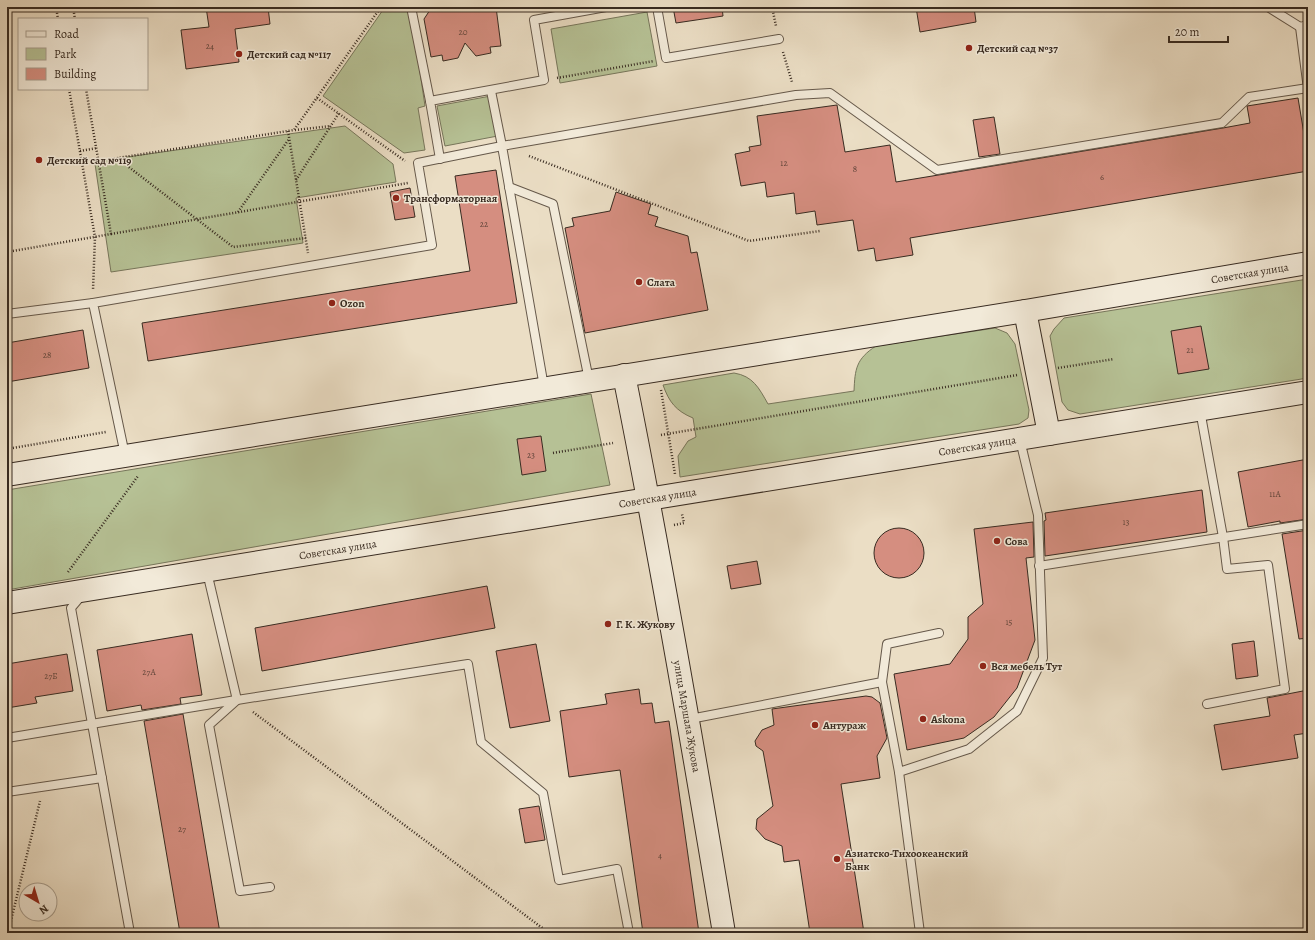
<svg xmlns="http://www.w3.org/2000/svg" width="1315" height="940" font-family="Alegreya,serif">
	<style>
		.green { fill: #b6c195; stroke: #77765b }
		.building { fill: #d58e80; stroke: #382b21 }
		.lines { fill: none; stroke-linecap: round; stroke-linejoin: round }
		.lane-casing { stroke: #65584a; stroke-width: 10 }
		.secondary-casing { stroke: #382b21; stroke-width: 24 }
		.path { stroke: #382b21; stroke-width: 2.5; stroke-dasharray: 1 2; stroke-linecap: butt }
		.lane { stroke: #f2ead9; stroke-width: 8 }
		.secondary { stroke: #f2ead9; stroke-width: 22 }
		.poi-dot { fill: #8f2418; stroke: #f2ead9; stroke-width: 1.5 }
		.labels { text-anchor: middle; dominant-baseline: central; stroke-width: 3; stroke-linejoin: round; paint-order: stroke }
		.number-label { font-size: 9px; fill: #5f4439 }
		.poi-label { font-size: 11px; font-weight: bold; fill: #382b21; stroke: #f2ead9; text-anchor: start }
		.street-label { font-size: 11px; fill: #382b21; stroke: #f2ead9 }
	</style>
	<rect width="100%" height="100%" fill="#ebdec5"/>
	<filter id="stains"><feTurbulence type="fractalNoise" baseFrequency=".005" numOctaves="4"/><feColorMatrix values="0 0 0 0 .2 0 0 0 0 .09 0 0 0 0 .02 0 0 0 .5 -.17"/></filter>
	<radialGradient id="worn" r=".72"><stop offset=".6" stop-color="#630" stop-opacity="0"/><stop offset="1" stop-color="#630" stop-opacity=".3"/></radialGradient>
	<g class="green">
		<polygon points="385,7 405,7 412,18 425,106 418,108 425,150 404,153 323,96"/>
		<polygon points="647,12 657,66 560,83 551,29"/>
		<polygon points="496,95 503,135 445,146 437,106"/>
		<polygon points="345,126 393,164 396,182 296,198 303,243 111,272 95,164 99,161"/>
		<polygon points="1308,279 1308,378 1080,414 1068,410 1062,402 1050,336 1054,329 1064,318"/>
		<path d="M995 328 1007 333 1015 344 1029 410 1028 418 1019 424 680 477 678 456 688 441 696 437 693 418C676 411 669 402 663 385L734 373C753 376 759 388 768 404L854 391C855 369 856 359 876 346Z"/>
		<polygon points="591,394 610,485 7,590 7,490"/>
	</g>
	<g class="building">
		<polygon points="206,7 268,7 270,24 235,29 239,62 186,69 181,30 209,27"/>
		<polygon points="432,7 496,7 501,46 490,47 491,53 476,56 465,43 458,58 443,61 442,55 431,57 424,19"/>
		<polygon points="673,7 722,7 723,16 676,23"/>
		<polygon points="916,7 974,7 976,22 920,32"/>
		<polygon points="1298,98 1308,158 1308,171 910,238 913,255 876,261 874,248 858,251 853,220 817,225 815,211 796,214 794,193 767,197 765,182 741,186 735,154 750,151 749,147 761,145 757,116 837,105 845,152 890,145 896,182 1223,128 1250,123 1247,106"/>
		<polygon points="994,117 1000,154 979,157 973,120"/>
		<polygon points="496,170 517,303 148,361 142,323 470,271 455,176"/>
		<polygon points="410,188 415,217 395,220 390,192"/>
		<polygon points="616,192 651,204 648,214 658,217 655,226 688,236 691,253 697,252 708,310 585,333 565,228 574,226 572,218 610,211"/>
		<polygon points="1201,326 1209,369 1178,374 1171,331"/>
		<polygon points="83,330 89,368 7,382 7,343"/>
		<polygon points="541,436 546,471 522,475 517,439"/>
		<polygon points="1308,459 1308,519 1280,523 1280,521 1248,527 1238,472"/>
		<polygon points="1202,490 1207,532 1045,556 1044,521 1046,520 1045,513"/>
		<polygon points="1033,522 1034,557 1026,558 1035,640 1017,688 994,717 964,738 907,750 894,674 950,664 968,639 968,617 983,604 974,529"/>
		<circle cx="899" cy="553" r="25"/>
		<polygon points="1308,530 1308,638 1299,639 1282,534"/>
		<polygon points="757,561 761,584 731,589 727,566"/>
		<polygon points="487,586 495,628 262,671 255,628"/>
		<polygon points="192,634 202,695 180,698 181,704 142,710 141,705 107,711 97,650"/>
		<polygon points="1254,641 1258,676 1236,679 1232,644"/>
		<polygon points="536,644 550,721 510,728 496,651"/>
		<polygon points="67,654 73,691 35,697 37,703 7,708 7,664"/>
		<polygon points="639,689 641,704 652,703 655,723 669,721 699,933 643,933 620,770 569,777 560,711 607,704 605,694"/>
		<polygon points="1308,690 1308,733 1294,735 1298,758 1222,770 1214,725 1270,716 1267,698"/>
		<polygon points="866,696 872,697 880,703 887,738 877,756 880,778 841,784 864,933 810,933 799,860 784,862 782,846 765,839 756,829 757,819 773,806 763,751 756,746 755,741 762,730 774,725 772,709"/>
		<polygon points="183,714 220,933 180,933 144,721"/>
		<polygon points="539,806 545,840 525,843 519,809"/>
	</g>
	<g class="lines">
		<defs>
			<g id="lane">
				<polyline points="411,7 430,101"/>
				<polyline points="657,7 666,58 779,39"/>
				<polyline points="1268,7 1300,27"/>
				<polyline points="1308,25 1300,27 1308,89"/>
				<polyline points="440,159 430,101 544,80 534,20 606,7"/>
				<polyline points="509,187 553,204 589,380"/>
				<polyline points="7,314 93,303"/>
				<polyline points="544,387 502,146 796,95 830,93 937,170 1222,123 1249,97 1308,88"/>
				<polyline points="1200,410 1223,537 1227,569 1268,565 1285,689 1207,704"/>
				<polyline points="125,455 93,303 432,245 418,163 502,146 491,91"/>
				<polyline points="1039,566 1308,524"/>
				<polyline points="207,572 237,700 468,664 481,742 543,793 559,880 617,869 629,933"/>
				<polyline points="82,595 71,608 130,933"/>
				<polyline points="882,682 899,772 969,749 1017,711 1043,658 1038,515 1020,440"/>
				<polyline points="237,700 209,725 240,891 270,887"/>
				<polyline points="690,719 882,682 887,644 939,633"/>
				<polyline points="7,738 236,700"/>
				<polyline points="899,772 920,933"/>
				<polyline points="7,792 102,778"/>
			</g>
			<g id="secondary">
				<polyline points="1025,311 1049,434"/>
				<path id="s1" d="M624 375C661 560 693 746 724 933"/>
				<path id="s2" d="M7 475 1025 311 1308 263"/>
				<path id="s3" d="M7 603 1308 392"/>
			</g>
		</defs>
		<use href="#lane" class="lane-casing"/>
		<use href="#secondary" class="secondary-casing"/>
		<g class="path">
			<polyline points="56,7 58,19"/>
			<polyline points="73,7 75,19"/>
			<polyline points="772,7 776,26"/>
			<polyline points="783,52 792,82"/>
			<polyline points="557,78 654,61"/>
			<polyline points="69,89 95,237 93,290"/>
			<polyline points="317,98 405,161"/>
			<polyline points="295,130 331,126"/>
			<polyline points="288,131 308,253"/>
			<polyline points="80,151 97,148"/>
			<polyline points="529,156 749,241 820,231"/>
			<polyline points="117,158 233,247 306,238"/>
			<polyline points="99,161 294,130 381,7"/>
			<polyline points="296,180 339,113"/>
			<polyline points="238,212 289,139"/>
			<polyline points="111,234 408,183"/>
			<polyline points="7,252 111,234 86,89"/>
			<polyline points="1058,368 1114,359"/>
			<polyline points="661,390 675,474"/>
			<polyline points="661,435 1017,375"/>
			<polyline points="7,449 106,432"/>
			<polyline points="553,453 613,443"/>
			<polyline points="674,525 684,523 682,514"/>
			<polyline points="68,572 138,476"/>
			<polyline points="253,712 549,933"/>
			<polyline points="8,933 40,801"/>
		</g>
		<use href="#lane" class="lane"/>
		<use href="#secondary" class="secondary"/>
	</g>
	<g class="poi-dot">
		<circle cx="969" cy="48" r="4"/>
		<circle cx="239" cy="54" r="4"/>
		<circle cx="39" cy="160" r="4"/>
		<circle cx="396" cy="198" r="4"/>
		<circle cx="639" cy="282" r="4"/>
		<circle cx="332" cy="303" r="4"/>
		<circle cx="997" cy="541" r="4"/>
		<circle cx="608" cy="624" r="4"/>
		<circle cx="983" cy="666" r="4"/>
		<circle cx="923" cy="719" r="4"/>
		<circle cx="815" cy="725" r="4"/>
		<circle cx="837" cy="859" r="4"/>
	</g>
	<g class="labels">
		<g class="number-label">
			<text x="463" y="32">20</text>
			<text x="210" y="46">24</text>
			<text x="784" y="163">12</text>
			<text x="855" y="169">8</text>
			<text x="1102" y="177">6</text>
			<text x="484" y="224">22</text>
			<text x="1190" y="350">21</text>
			<text x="47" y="355">28</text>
			<text x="531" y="455">23</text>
			<text x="1275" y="494">11А</text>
			<text x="1126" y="522">13</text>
			<text x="1009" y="622">15</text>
			<text x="149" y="672">27А</text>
			<text x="51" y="676">27Б</text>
			<text x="182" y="829">27</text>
			<text x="660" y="855">4</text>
		</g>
		<g class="poi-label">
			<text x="977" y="48">Детский сад №37</text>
			<text x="247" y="54">Детский сад №117</text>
			<text x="47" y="160">Детский сад №119</text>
			<text x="404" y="198">Трансформаторная</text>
			<text x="647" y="282">Слата</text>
			<text x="340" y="303">Ozon</text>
			<text x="1005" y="541">Сова</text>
			<text x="616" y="624">Г. К. Жукову</text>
			<text x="991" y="666">Вся мебель Тут</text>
			<text x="931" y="719">Askona</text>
			<text x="823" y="725">Антураж</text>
			<text x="845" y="853">Азиатско-Тихоокеанский<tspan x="845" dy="13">Банк</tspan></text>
		</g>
		<g class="street-label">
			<text stroke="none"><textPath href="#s2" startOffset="1259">Советская улица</textPath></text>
			<text stroke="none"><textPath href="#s3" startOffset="983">Советская улица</textPath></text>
			<text stroke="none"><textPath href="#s3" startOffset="659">Советская улица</textPath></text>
			<text stroke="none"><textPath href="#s3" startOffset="335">Советская улица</textPath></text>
			<text stroke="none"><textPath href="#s1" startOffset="347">улица Маршала Жукова</textPath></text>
		</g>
	</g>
	<rect width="1315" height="940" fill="none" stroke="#ebdec5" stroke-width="24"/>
	<rect x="8" y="8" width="1299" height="924" fill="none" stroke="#382b21" stroke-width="2"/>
	<rect x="12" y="12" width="1291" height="916" fill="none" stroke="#382b21"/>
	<rect x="18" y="18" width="130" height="72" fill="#f2ead9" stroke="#a89e8f"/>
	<rect x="26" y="31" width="20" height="6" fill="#f2ead9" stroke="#a89e8f"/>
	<text x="54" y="38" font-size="12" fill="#382b21">Road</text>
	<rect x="26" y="48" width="20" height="12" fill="#b6c195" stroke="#a89e8f"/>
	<text x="54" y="58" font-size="12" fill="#382b21">Park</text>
	<rect x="26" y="68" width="20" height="12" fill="#d58e80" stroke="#a89e8f"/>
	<text x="54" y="78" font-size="12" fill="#382b21">Building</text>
	<g transform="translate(38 902) rotate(142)"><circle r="19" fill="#f2ead9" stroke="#a89e8f"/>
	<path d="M0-3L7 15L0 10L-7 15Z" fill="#8f2418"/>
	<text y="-6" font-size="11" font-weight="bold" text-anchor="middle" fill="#382b21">N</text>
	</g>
	<path d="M1169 36v6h59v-6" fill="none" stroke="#382b21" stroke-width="2"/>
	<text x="1175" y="36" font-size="12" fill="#382b21" stroke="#f2ead9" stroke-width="3" paint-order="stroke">20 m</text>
	<rect width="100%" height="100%" filter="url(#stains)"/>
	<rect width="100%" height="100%" fill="url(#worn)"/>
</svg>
